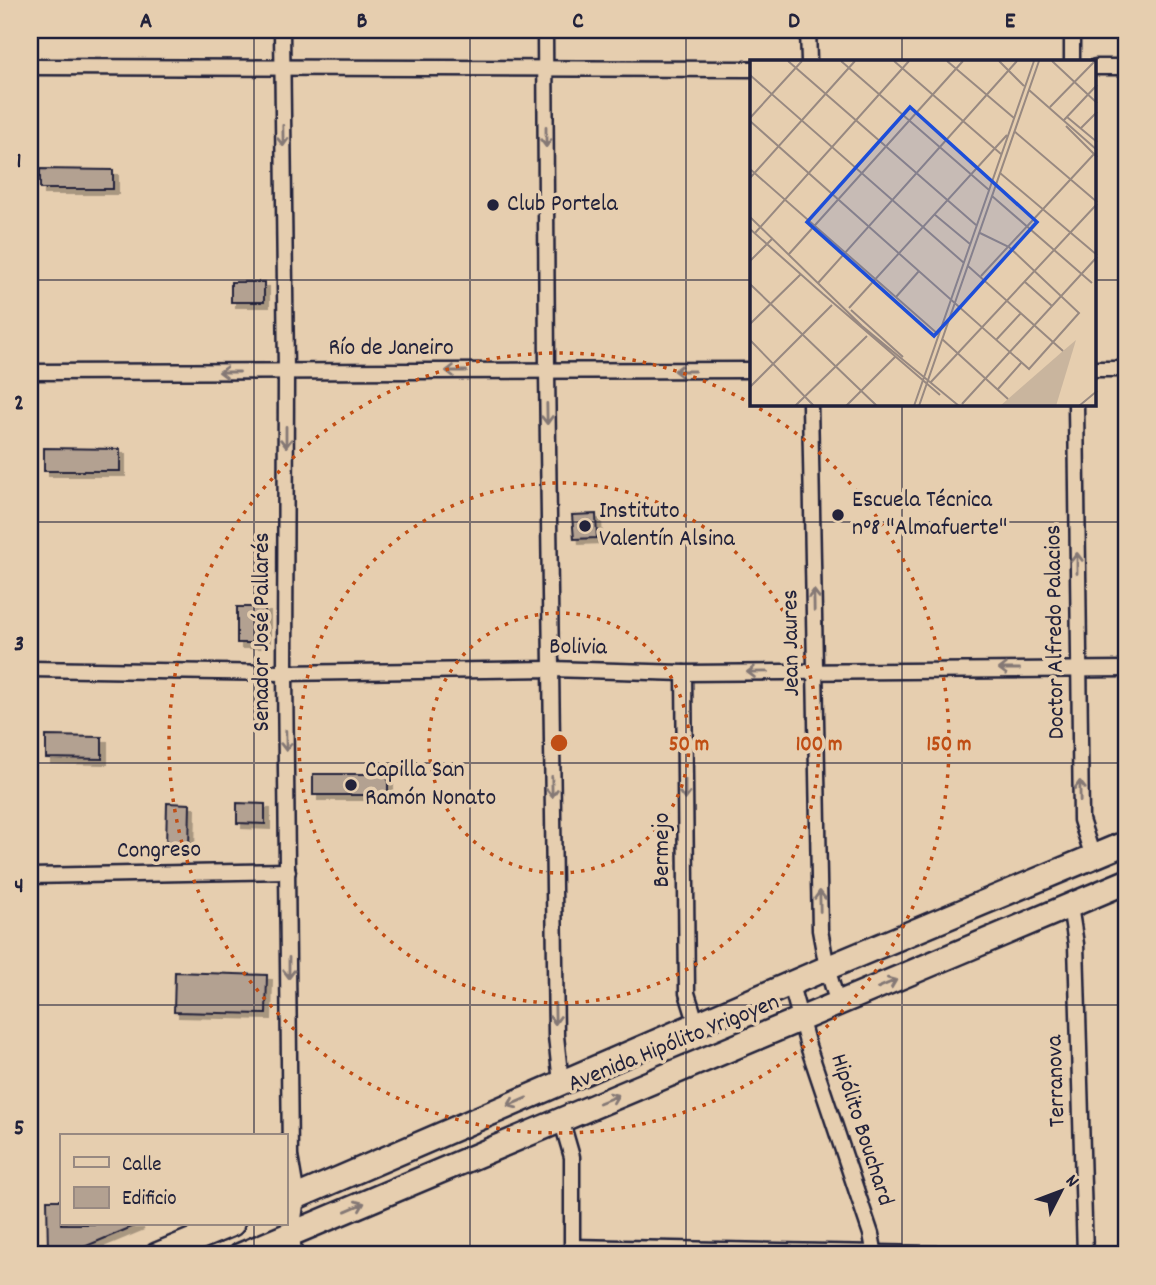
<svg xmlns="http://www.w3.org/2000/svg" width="1156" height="1285" font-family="Dekko,sans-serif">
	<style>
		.building { fill: #b3a191; stroke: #22223b; stroke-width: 2; filter: url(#shadow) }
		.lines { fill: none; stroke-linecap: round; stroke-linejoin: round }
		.street-casing { stroke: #22223b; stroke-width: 19 }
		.primary-casing { stroke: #22223b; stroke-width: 28 }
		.street { stroke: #e6ceaf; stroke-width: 14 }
		.primary { stroke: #e6ceaf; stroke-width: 23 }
		.oneway { stroke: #847875 }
		.grid { fill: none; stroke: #22223b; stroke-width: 2; stroke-opacity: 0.55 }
		.ring { fill: none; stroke: #c04e15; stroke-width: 3.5; stroke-dasharray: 3.5 7 }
		.poi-dot { fill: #22223b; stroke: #e6ceaf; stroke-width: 2.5 }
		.labels { text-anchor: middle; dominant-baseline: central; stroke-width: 7; stroke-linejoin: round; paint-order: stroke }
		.poi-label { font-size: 24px; fill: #22223b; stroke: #e6ceaf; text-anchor: start }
		.street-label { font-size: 24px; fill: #22223b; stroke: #e6ceaf }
		.inset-road { fill: none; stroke: #988981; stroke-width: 2 }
		.view { fill: #1d4ed8; fill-opacity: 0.15; stroke: #1d4ed8; stroke-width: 3.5 }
		.inset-edge { fill: none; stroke: #22223b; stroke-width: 3.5 }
		.centre { fill: #c04e15; stroke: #e6ceaf; stroke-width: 3.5 }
		.ring-label { font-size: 21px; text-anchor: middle; font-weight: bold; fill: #c04e15; stroke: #e6ceaf; stroke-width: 7; stroke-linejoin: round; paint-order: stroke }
		.neatline { fill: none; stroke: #22223b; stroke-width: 2.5 }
		.grid-label { font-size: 23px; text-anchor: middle; font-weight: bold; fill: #22223b }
	</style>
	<defs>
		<filter id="shadow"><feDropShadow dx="5" dy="5" stdDeviation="0" flood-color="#0004"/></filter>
	</defs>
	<rect width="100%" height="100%" fill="#e6ceaf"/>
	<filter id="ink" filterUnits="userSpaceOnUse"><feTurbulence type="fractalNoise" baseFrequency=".0143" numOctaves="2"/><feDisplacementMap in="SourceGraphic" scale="14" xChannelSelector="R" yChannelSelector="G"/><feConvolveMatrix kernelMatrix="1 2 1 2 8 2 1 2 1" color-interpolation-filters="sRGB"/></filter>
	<g filter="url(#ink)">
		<g class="building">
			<polygon points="40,169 113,170 113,189 40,189"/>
			<rect x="231" y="282" width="33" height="20"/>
			<polygon points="44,448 120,449 120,471 44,471"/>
			<polygon points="596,514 597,538 574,539 572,515"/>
			<rect x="237" y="607" width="28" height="36"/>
			<polygon points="46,736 102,737 102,759 46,758"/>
			<rect x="313" y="774" width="75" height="21"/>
			<polygon points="167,803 190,804 189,848 166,847"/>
			<polygon points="237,803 265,804 265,824 237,823"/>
			<polygon points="175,972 267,975 266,1014 174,1012"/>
			<polygon points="47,1200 61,1200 61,1224 139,1224 65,1255 53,1255 48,1251"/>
		</g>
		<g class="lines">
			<defs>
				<g id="street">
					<polyline points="282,30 286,372 285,673 290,1156 297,1197 292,1234 294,1255"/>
					<polyline points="545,30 547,371 556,1036 561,1083"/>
					<polyline points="808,30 809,61"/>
					<polyline points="1072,30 1072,61"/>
					<polyline points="30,67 752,69"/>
					<polyline points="1095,67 1126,67"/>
					<polyline points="1095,369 1126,369"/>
					<polyline points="30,372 752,370"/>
					<polyline points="810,404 820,930 827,968 838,1004"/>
					<polyline points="1076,404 1081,820 1093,857"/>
					<polyline points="30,669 285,673 551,669 684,673 1126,669"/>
					<polyline points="684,673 687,993 697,1025"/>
					<polyline points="30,876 288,871"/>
					<polyline points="1070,906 1076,944 1085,1255"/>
					<polyline points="791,985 808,1046 871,1234 875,1255"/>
					<polyline points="561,1119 572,1157 572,1255"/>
					<polyline points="572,1247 978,1255"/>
				</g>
				<g id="primary">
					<polyline points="285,1202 827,968 1126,843"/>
					<polyline points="157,1255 232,1224"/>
					<polyline points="241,1255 1126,882"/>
				</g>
			</defs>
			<use href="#street" class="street-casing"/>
			<use href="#primary" class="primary-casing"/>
			<use href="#street" class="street"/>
			<use href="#primary" class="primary"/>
		</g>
		<defs><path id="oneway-shaft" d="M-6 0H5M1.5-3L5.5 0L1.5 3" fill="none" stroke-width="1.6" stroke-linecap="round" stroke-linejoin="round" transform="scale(1.75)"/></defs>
		<g class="oneway">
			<use href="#oneway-shaft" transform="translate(283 136) rotate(89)"/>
			<use href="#oneway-shaft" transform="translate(546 137) rotate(90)"/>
			<use href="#oneway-shaft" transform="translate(456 371) rotate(180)"/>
			<use href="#oneway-shaft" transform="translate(684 371) rotate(180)"/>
			<use href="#oneway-shaft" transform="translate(229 372) rotate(180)"/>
			<use href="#oneway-shaft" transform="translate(547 414) rotate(89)"/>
			<use href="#oneway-shaft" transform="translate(286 437) rotate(90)"/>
			<use href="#oneway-shaft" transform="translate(1077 563) rotate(-90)"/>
			<use href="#oneway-shaft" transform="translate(814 600) rotate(-91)"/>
			<use href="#oneway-shaft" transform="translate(1009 669) rotate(180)"/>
			<use href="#oneway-shaft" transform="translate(757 672) rotate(179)"/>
			<use href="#oneway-shaft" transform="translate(286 741) rotate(89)"/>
			<use href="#oneway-shaft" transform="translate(552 787) rotate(89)"/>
			<use href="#oneway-shaft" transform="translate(685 790) rotate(90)"/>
			<use href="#oneway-shaft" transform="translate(1080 791) rotate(-91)"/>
			<use href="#oneway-shaft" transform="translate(820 901) rotate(-91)"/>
			<use href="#oneway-shaft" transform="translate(289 968) rotate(90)"/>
			<use href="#oneway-shaft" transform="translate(887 984) rotate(-23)"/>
			<use href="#oneway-shaft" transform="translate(555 1014) rotate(89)"/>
			<use href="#oneway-shaft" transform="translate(609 1099) rotate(-22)"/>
			<use href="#oneway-shaft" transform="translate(517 1102) rotate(157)"/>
			<use href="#oneway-shaft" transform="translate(355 1207) rotate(-23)"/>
		</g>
	</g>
	<path class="grid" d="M254 30V1136M470 30V1255M686 30V1255M902 30V61M30 280H752M1095 280H1126M902 404V1255M30 522H1126M30 763H1126M30 1005H1126M254 1224V1255"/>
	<g class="ring">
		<circle cx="559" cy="743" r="130"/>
		<circle cx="559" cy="743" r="260"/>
		<circle cx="559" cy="743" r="390"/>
	</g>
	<g class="poi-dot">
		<circle cx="493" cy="205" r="7"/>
		<circle cx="838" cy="515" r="7"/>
		<circle cx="585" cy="526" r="7"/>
		<circle cx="351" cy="785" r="7"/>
	</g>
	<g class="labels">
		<g class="poi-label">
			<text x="507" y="205">Club Portela</text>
			<text x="852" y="501">Escuela Técnica<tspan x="852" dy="28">n°8 "Almafuerte"</tspan></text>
			<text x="599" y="512">Instituto<tspan x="599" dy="28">Valentín Alsina</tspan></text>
			<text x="365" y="771">Capilla San<tspan x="365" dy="28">Ramón Nonato</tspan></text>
		</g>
		<g class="street-label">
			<text x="391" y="349">Río de Janeiro</text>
			<text transform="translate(263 632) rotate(-90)">Senador José Pallarés</text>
			<text transform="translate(1056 632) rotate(-91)">Doctor Alfredo Palacios</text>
			<text transform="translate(792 643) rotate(-91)">Jean Jaures</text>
			<text transform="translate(578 648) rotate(1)">Bolivia</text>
			<text transform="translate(663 850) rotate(-90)">Bermejo</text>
			<text transform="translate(159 851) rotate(-1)">Congreso</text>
			<text transform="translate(674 1044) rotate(-22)">Avenida Hipólito Yrigoyen</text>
			<text transform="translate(1057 1081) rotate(-92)">Terranova</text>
			<text transform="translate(861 1130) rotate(72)">Hipólito Bouchard</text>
		</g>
	</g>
	<g transform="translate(750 60)">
		<rect width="346" height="346" fill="#e6ceaf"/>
		<path d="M326 280 306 346H250L313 291Z" fill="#c9b59e"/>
		<path class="inset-road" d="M38 1 226 165M91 1 239 130M144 1 251 94M197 1 264 58M249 1 274 26M302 1 347 43M0 15 214 203M279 30 347 90M300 47 345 1M317 57 347 82M0 58 52 1M314 60 347 25M0 61 279 309 329 253 259 187 230 173M316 66 347 97M330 69 347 52M264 71 347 142M0 109 189 275M250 113 347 195M0 118 105 1M242 136 342 223M184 154 220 184M0 157 112 266 209 346M0 169 73 234M5 173 159 1M39 194 213 1M0 201 23 178M218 206 313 291M231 216 344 94M275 222 302 246M68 223 267 1M0 224 127 346M73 234 190 335M146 237 169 211M99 248 257 75M101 250 153 297M0 264 51 214M192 279 258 339M0 280 64 346M246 280 271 253M180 323 347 144M0 327 82 245M248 329 271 303M212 344 347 197M45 346 117 276M96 346 145 297M164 346 284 1M169 346 289 1M329 346 347 331"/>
		<path class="view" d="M160 47 287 162 184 276 57 162Z"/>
		<rect width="346" height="346" class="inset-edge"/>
	</g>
	<circle cx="559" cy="743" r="10" class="centre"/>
	<g class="ring-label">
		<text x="689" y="750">50 m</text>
		<text x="819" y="750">100 m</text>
		<text x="949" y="750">150 m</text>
	</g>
	<rect width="1156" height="1285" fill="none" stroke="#e6ceaf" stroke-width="77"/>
	<rect x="60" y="1134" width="228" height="91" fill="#e6ceaf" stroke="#988981" stroke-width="2"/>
	<rect x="74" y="1157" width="35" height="10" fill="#e6ceaf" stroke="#988981" stroke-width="2"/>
	<text x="122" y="1170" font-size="21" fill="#22223b">Calle</text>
	<rect x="74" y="1187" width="35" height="21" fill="#b3a191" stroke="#988981" stroke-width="2"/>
	<text x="122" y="1204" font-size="21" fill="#22223b">Edificio</text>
	<g transform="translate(1061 1191) rotate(48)" stroke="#e6ceaf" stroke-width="5" paint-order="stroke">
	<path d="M0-5L12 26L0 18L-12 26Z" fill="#22223b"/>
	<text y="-10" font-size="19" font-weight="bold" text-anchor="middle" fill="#22223b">N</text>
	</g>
	<rect x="38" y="38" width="1080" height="1208" class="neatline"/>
	<g class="grid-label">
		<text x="146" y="27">A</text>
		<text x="362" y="27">B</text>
		<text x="578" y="27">C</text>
		<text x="794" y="27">D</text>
		<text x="1010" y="27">E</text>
		<text x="19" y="167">1</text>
		<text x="19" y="409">2</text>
		<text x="19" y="650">3</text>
		<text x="19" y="892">4</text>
		<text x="19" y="1134">5</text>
	</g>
</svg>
